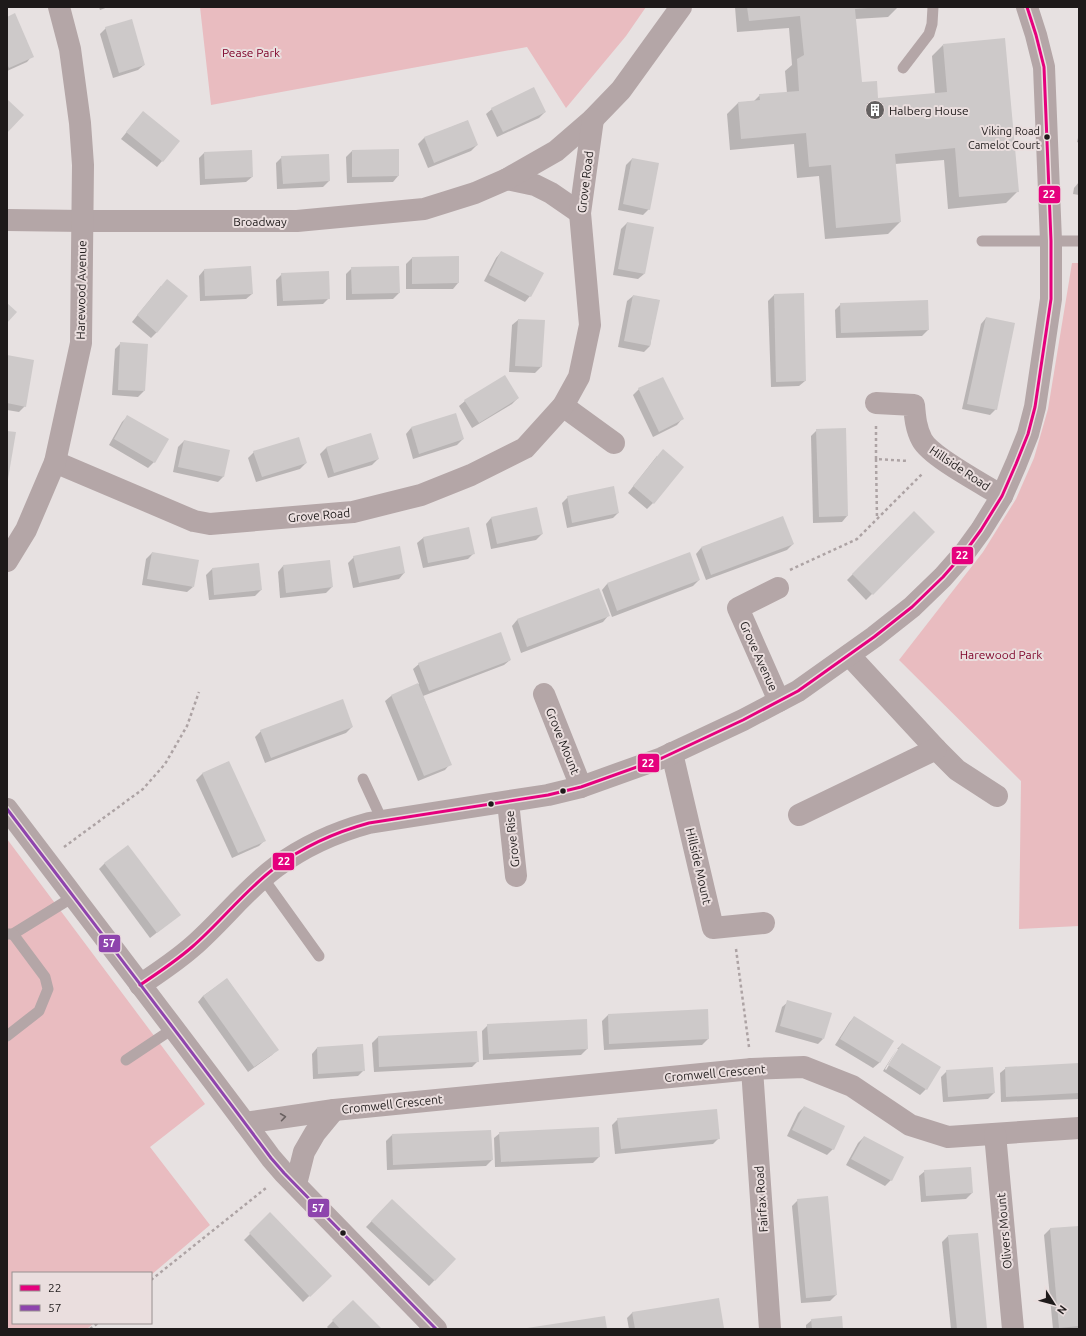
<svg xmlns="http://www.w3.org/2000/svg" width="1086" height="1336" font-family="Ubuntu,sans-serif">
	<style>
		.green { fill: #e9bcc0 }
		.shadow { fill: #0003 }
		.building { fill: #cdc9c9 }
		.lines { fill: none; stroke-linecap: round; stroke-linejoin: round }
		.path { stroke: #ada3a4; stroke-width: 2.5; stroke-dasharray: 3 3; stroke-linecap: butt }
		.lane { stroke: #b4a6a7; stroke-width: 11 }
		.street { stroke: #b4a6a7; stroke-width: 22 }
		.bus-1-casing { stroke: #eadede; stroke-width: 6 }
		.bus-2-casing { stroke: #eadede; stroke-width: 6 }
		.bus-1 { stroke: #e5007d; stroke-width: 3 }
		.bus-2 { stroke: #8e44ad; stroke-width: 3 }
		.oneway { stroke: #696060 }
		.bus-dot { fill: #1e1a1a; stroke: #eadede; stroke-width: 1.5 }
		.labels { text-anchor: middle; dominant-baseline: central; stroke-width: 4; stroke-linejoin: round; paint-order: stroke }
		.bus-label { font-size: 11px; fill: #1e1a1a; stroke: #eadede; text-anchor: end }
		.park-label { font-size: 12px; fill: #7d0128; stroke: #eadede }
		.poi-label { font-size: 12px; fill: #1e1a1a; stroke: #eadede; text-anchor: start }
		.street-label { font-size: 12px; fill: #1e1a1a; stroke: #eadede }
		.line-badge { stroke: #eadede; stroke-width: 1.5 }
		.badge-label { font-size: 11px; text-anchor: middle; font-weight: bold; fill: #fff }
	</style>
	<rect width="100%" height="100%" fill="#e7e1e1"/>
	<g class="green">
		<polygon points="200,7 646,7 626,36 566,108 527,47 211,105"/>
		<polygon points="1072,263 1079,263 1079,926 1019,929 1021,781 899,660 983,552 1016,499 1034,458 1048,409"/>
		<polygon points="7,839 205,1104 150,1147 210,1225 151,1275 151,1273 13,1273 13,1323 94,1323 87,1329 7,1329"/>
	</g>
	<g class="shadow">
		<polygon points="99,7 108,7 100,10"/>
		<polygon points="735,7 898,7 888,17 855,19 861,83 877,99 935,94 932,56 943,45 1017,192 1006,203 948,209 944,160 895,164 900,222 888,234 825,239 819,176 797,178 794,144 730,150 727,114 738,103 754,101 760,95 787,93 785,71 792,65 789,28 737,32"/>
		<polygon points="7,18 32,56 27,62 7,71"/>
		<polygon points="106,28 144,65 138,70 113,78 100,34"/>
		<polygon points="492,109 545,112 539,118 497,137 486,114"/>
		<polygon points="138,118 179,141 157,167 121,139"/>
		<polygon points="467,121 477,145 471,151 428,168 418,144 424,138"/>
		<polygon points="1079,134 1079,143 1077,142"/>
		<polygon points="398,150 398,176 393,182 347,183 346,157 352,151"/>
		<polygon points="204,153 252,177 246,182 200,185 199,158"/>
		<polygon points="328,155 329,181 323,187 277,189 276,163 282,157"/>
		<polygon points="632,159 649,209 643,215 618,210 626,165"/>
		<polygon points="1079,182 1079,195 1073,194 1074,188"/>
		<polygon points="627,223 644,274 638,279 613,275 621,229"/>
		<polygon points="501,252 530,296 525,302 484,281 496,258"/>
		<polygon points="458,257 458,283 453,289 406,289 406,264 412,258"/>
		<polygon points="398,267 399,293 393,299 346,300 346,274 352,268"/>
		<polygon points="204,270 252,294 246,299 200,301 199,276"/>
		<polygon points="282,274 329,298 323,304 277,306 276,280"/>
		<polygon points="161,286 157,332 151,338 132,322"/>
		<polygon points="774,295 805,381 799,386 771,387 768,301"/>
		<polygon points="633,296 658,300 650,346 644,352 618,347 627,301"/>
		<polygon points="841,304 928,330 922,336 836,338 835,310"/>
		<polygon points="986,318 996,409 990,415 962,409 981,324"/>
		<polygon points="518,320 544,321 541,367 535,373 509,372 512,325"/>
		<polygon points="121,343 144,391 138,397 112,395 115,349"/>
		<polygon points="7,357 25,406 19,412 7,410"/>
		<polygon points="639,389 682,419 677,425 653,437 633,395"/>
		<polygon points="518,398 512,404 472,428 459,406 465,401"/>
		<polygon points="128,416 154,462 148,468 109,445 122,422"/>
		<polygon points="411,428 463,439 457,445 413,459 406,434"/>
		<polygon points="845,429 847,516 842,522 813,523 811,436 817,430"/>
		<polygon points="370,434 378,459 372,465 328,478 320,454 326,448"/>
		<polygon points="184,441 224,476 218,482 173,472 178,447"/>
		<polygon points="254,452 306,463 300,469 256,482 248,458"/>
		<polygon points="657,456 653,503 647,509 628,493"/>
		<polygon points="568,497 618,513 613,518 567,528 562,503"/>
		<polygon points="914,512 934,532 866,600 847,580"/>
		<polygon points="491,518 542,534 536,540 491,549 486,524"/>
		<polygon points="423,538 474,553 468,559 423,568 417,543"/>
		<polygon points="793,544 787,550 706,580 696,554 701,548"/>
		<polygon points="152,553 193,587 187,592 142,585 146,559"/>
		<polygon points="354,557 404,573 399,579 353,588 348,563"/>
		<polygon points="283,566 332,587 326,593 280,598 278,572"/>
		<polygon points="212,569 261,590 255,596 209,600 206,575"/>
		<polygon points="699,580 693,586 612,617 602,590 607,584"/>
		<polygon points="599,590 608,616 603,622 521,653 512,626 517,620"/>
		<polygon points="510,660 504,665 423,696 450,764 445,770 418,781 385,701 391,696 419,684 413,669 419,664"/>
		<polygon points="352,727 346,733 265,763 255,737 261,731"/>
		<polygon points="228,762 264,841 259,846 232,858 196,780 202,774"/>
		<polygon points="105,863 179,915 150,938 99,869"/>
		<polygon points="227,979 277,1049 272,1055 248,1072 198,1002 203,996"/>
		<polygon points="788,1002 823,1039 818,1044 775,1032 782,1007"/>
		<polygon points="608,1015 708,1039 702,1045 604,1050 602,1021"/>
		<polygon points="854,1017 892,1041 879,1063 873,1068 835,1045 849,1023"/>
		<polygon points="488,1025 587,1049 581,1055 483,1060 482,1031"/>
		<polygon points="378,1037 478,1061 472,1067 374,1072 372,1043"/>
		<polygon points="902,1044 926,1089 920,1095 883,1071 897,1049 885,1069 886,1070 899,1049 897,1049"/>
		<polygon points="317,1048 364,1070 358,1076 313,1079 312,1054"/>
		<polygon points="1079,1064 1079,1099 1001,1102 1000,1073 1006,1068"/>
		<polygon points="947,1071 994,1093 988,1099 943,1102 941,1077"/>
		<polygon points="804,1107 833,1149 827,1155 787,1136 798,1113"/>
		<polygon points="618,1119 719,1138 713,1144 615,1154 612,1125"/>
		<polygon points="500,1133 599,1157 593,1163 495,1167 494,1138"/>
		<polygon points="392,1135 492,1160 486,1166 387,1170 386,1141"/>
		<polygon points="864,1137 891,1180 885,1186 846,1165 858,1143"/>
		<polygon points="925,1171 972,1193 966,1199 921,1202 919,1176"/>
		<polygon points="392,1200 455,1259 429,1286 366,1227"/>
		<polygon points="798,1200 836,1295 830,1301 801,1303 792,1206"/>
		<polygon points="270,1214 330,1276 303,1302 244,1240"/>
		<polygon points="1079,1227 1079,1329 1053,1329 1044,1235 1050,1229"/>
		<polygon points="948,1236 986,1329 951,1329 942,1242"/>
		<polygon points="353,1301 380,1329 329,1329 327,1327"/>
		<polygon points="633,1312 723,1327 721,1329 629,1329 627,1318"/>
		<polygon points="812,1320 842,1329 806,1329 806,1325"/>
	</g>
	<g class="building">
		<polygon points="747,7 868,7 868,8 855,9 862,82 877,81 878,98 947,92 943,44 1005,38 1019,192 959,197 955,148 895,154 901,222 836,228 831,165 809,167 806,133 741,139 738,102 760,100 759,94 799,91 797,59 804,55 800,16 749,21"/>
		<polygon points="15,13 34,57 9,68 7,64 7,17"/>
		<polygon points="132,19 145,65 119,73 105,27"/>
		<polygon points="534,87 546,112 503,132 491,108"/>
		<polygon points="7,99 24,115 7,133"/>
		<polygon points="143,111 180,141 163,162 126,132"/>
		<polygon points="468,120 478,145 434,163 424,137"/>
		<polygon points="399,149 399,176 352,177 352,150"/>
		<polygon points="252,150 253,177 205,179 204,152"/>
		<polygon points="329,154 330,181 283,184 281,156"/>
		<polygon points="632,158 659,163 650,210 623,204"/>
		<polygon points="627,222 654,227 645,274 618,269"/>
		<polygon points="501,251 544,273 531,297 489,275"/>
		<polygon points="459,256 459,283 412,284 412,257"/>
		<polygon points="251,266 253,294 205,296 204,269"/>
		<polygon points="399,266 400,293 352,294 351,267"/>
		<polygon points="329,271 330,299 283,301 281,273"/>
		<polygon points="167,279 188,296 157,333 137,315"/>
		<polygon points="804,293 806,381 776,382 774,294"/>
		<polygon points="633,295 660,300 650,346 624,341"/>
		<polygon points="928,300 929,330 841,333 840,303"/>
		<polygon points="7,303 17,312 7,323"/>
		<polygon points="986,317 1015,323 997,410 967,404"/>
		<polygon points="518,319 545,320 542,367 515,366"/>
		<polygon points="120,342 148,344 145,391 118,390"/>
		<polygon points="7,355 34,360 26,407 7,403"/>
		<polygon points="505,375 519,398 479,423 464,400"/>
		<polygon points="663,377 684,419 659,432 638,388"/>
		<polygon points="456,413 464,439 419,454 411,427"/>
		<polygon points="127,415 169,439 155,463 114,439"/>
		<polygon points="846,428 848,516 819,517 816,429"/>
		<polygon points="7,431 16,432 8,479 7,479"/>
		<polygon points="371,433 379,459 334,473 326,447"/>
		<polygon points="299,437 307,463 262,477 253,451"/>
		<polygon points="184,440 230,450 224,477 178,467"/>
		<polygon points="663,449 684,467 654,504 633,486"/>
		<polygon points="614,486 619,513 572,523 567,496"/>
		<polygon points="537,507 543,534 497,544 491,517"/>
		<polygon points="914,511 935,532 873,595 852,574"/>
		<polygon points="783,516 794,544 711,575 701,547"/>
		<polygon points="469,527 475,554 428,563 423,537"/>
		<polygon points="400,546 405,573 359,583 353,556"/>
		<polygon points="152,552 199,560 194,587 147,579"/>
		<polygon points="690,552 700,580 617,611 607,583"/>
		<polygon points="330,560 333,587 286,593 283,565"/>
		<polygon points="259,563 262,590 214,595 212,568"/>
		<polygon points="599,588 610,616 527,647 517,619"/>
		<polygon points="501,632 511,660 429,691 418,663"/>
		<polygon points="418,683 452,765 424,776 391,695"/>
		<polygon points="343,699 353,727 271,758 260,730"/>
		<polygon points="229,761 266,841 238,853 202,773"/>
		<polygon points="128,845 181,915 157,933 104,863"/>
		<polygon points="227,978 279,1050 254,1067 203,996"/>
		<polygon points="787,1000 832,1013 824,1039 780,1026"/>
		<polygon points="708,1009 709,1039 609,1044 608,1014"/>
		<polygon points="854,1016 894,1041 880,1063 840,1039"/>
		<polygon points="587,1019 588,1049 489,1054 487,1024"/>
		<polygon points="477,1031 479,1062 379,1067 378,1036"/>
		<polygon points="902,1043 941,1067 927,1090 888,1065"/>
		<polygon points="363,1044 365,1071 318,1074 317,1047"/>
		<polygon points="1079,1063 1079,1093 1006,1097 1005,1067"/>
		<polygon points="993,1067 995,1093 948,1097 946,1070"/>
		<polygon points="804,1106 845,1126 834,1150 792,1130"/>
		<polygon points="717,1109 720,1139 621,1149 617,1118"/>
		<polygon points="599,1127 600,1157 501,1162 499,1132"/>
		<polygon points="491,1130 493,1160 393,1165 392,1134"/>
		<polygon points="864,1136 904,1157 892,1181 851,1159"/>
		<polygon points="971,1167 973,1193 926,1196 924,1170"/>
		<polygon points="828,1196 837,1295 806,1298 797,1199"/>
		<polygon points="392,1199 456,1259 435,1281 371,1221"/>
		<polygon points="270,1212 332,1276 310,1297 249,1233"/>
		<polygon points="1079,1226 1079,1326 1059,1328 1050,1228"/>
		<polygon points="978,1233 987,1329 957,1329 948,1235"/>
		<polygon points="719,1298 724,1328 716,1329 635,1329 632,1312"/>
		<polygon points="353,1300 382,1329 340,1329 332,1320"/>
		<polygon points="605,1316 607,1329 527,1329 527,1328"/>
		<polygon points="842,1316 843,1329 812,1329 811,1319"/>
	</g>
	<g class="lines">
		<g class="path">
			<polyline points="876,426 876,459 908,461"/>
			<polyline points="876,459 877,519"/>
			<polyline points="790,570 857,539 923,473"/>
			<polyline points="64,847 143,789 165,764 187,726 199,692"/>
			<polyline points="736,949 749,1047"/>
			<polyline points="151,1280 266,1188"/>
			<polyline points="90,1329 98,1323"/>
		</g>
		<g class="lane">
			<polyline points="903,68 929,34 932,24 933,7"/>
			<polyline points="982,241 1079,241"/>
			<polyline points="363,779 382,820"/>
			<polyline points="263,878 319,956"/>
			<polyline points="7,934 13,934 73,897"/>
			<polyline points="7,1036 39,1011 48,989 45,977 13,934"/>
			<polyline points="126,1060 174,1028"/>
		</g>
		<g class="street">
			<polyline points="507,179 535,185 551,193 580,213"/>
			<polyline points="7,220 83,221 297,221 424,209 475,193 507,179 556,151 593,119 621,90 681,7"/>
			<path d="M876 403 914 405C915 417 916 429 922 440 931 457 983 484 1002 496"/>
			<polyline points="563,406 614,443"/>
			<polyline points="55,462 194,521 210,524 353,512 421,495 471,475 525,448 563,406 579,377 590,325 580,213 593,119"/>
			<polyline points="7,561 26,530 55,462 81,343 83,165 80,123 70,49 59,7"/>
			<polyline points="778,588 738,608 779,701"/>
			<polyline points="849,655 936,749 957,770 997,796"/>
			<polyline points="544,694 581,787"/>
			<polyline points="672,753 713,928 764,923"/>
			<polyline points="508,802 516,876"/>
			<path d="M7 809C95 925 184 1041 271 1158L284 1173 436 1329"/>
			<polyline points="799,815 936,749"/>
			<path d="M140 985C158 973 176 961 192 947 221 922 245 890 276 867 303 847 336 832 369 823L548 795 581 787 662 758 743 720 798 691 874 637 912 607 943 577 965 552 981 530 1002 496 1016 464 1028 434 1035 407 1051 299V241L1044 67 1036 35 1027 7"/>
			<polyline points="752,1069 770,1329"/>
			<polyline points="245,1123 334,1110 752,1069 804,1067 852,1086 910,1125 948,1137 1079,1128"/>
			<polyline points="995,1134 1013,1329"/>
			<polyline points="296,1184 304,1152 315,1133 334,1110"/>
		</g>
		<defs>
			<path id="bus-1" d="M140 985C158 973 176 961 192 947 221 922 245 890 276 867 303 847 336 832 369 823L548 795 581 787 662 758 743 720 798 691 874 637 912 607 943 577 965 552 981 530 1002 496 1016 464 1028 434 1035 407 1051 299V241L1044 67 1036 35 1027 7"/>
			<path id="bus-2" d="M7 809C95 925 184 1041 271 1158L284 1173 436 1329"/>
		</defs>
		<use href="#bus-1" class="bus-1-casing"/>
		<use href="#bus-2" class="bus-2-casing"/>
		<use href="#bus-1" class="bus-1"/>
		<use href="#bus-2" class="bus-2"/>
	</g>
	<defs><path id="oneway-chevron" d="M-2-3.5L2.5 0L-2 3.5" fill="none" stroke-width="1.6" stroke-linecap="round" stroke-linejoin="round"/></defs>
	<use class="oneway" href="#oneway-chevron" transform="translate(283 1117) rotate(-8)"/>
	<defs>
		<symbol id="building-disc" viewBox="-11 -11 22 22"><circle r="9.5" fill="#646060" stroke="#eadede"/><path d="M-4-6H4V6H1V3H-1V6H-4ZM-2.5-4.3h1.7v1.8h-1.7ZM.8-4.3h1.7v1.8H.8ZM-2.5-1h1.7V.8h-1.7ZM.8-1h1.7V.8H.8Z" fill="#fff"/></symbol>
	</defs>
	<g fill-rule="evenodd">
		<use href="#building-disc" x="864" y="99" width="22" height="22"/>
	</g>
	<g class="bus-dot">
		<circle cx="1047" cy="137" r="3.5"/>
		<circle cx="563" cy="791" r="3.5"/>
		<circle cx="491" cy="804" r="3.5"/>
		<circle cx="343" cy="1233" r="3.5"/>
	</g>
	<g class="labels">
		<g class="bus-label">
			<text x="1040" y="131">Viking Road<tspan x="1040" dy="14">Camelot Court</tspan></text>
		</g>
		<g class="park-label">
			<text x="251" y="52">Pease Park</text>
			<text x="1001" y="654">Harewood Park</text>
		</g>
		<g class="poi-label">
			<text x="889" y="110">Halberg House</text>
		</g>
		<g class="street-label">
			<text transform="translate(585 182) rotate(-83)">Grove Road</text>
			<text x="260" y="221">Broadway</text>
			<text transform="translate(81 290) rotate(-89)">Harewood Avenue</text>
			<text transform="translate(960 468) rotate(34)">Hillside Road</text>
			<text transform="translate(319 515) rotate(-5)">Grove Road</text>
			<text transform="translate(759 656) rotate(66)">Grove Avenue</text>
			<text transform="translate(563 741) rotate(68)">Grove Mount</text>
			<text transform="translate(512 839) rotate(-96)">Grove Rise</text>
			<text transform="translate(699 866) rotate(77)">Hillside Mount</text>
			<text transform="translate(715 1073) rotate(-5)">Cromwell Crescent</text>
			<text transform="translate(392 1104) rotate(-6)">Cromwell Crescent</text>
			<text transform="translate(761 1199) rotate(-94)">Fairfax Road</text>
			<text transform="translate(1004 1231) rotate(-95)">Olivers Mount</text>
		</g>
	</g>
	<g class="line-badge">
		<rect x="1038" y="185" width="23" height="19" rx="4" fill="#e5007d"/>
		<rect x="951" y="546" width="23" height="19" rx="4" fill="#e5007d"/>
		<rect x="637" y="753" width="23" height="20" rx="4" fill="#e5007d"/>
		<rect x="272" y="852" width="23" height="19" rx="4" fill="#e5007d"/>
		<rect x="98" y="934" width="23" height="19" rx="4" fill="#8e44ad"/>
		<rect x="307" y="1198" width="23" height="20" rx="4" fill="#8e44ad"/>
	</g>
	<g class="badge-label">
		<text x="1049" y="198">22</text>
		<text x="962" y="559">22</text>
		<text x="648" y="767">22</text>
		<text x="284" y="865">22</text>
		<text x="109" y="947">57</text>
		<text x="318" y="1212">57</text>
	</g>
	<rect width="1086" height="1336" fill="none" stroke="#1e1a1a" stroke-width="16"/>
	<rect x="12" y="1272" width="140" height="52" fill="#eadede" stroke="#989090"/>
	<rect x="20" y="1285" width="20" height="6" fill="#e5007d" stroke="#989090"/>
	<text x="48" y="1292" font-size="12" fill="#1e1a1a">22</text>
	<rect x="20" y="1305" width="20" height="6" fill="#8e44ad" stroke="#989090"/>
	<text x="48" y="1312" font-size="12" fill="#1e1a1a">57</text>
	<g transform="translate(1054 1304) rotate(126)" stroke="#eadede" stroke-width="3" paint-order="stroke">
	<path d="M0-3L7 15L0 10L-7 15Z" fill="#1e1a1a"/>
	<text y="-6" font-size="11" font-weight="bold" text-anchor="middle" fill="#1e1a1a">N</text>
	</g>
</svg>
